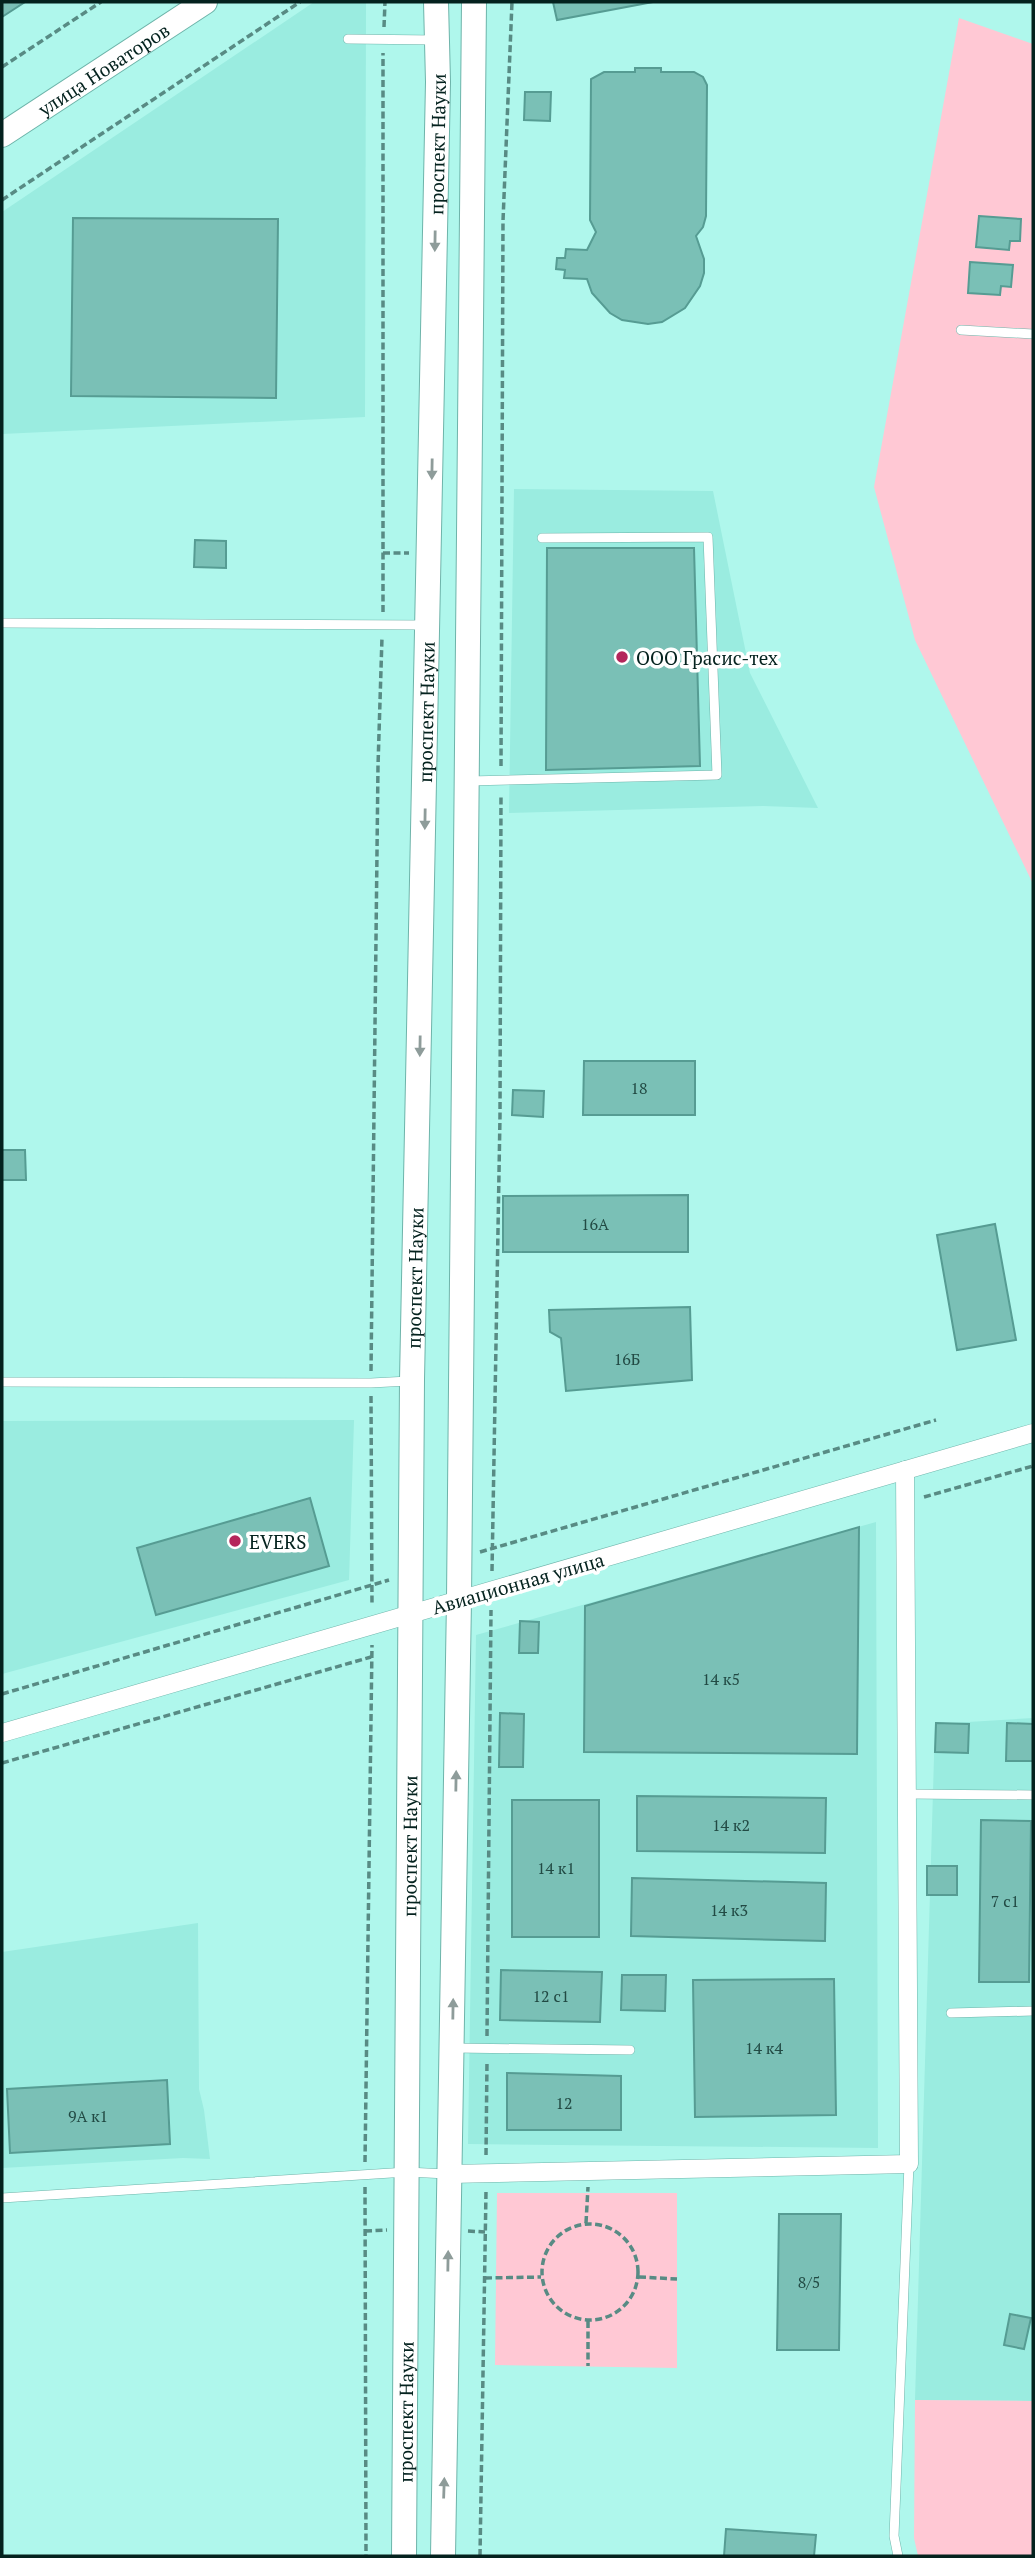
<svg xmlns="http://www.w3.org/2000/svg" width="1035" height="2558" font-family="'PT Serif',serif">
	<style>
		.built { fill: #9aece0 }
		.green { fill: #ffc8d4 }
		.building { fill: #7ac0b6; stroke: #569c93; stroke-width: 2 }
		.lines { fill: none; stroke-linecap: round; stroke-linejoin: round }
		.lane-casing { stroke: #6eb4aa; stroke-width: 10 }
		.street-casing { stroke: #6eb4aa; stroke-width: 19 }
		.secondary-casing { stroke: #6eb4aa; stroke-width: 26 }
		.path { stroke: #588b84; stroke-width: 3.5; stroke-dasharray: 7 3.5; stroke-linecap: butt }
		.lane { stroke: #fff; stroke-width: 9 }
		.street { stroke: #fff; stroke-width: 18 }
		.secondary { stroke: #fff; stroke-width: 24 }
		.oneway { fill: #8e9c9a }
		.poi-dot { fill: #b4265b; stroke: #fff; stroke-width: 2.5 }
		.labels { text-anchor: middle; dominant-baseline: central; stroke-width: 7; stroke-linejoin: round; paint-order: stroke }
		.number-label { font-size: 16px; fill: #224a44 }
		.street-label { font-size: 19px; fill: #04221e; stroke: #fff }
		.poi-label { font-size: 19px; fill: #04221e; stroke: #fff; text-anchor: start }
	</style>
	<rect width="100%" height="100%" fill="#aff7ec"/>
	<g class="built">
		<polygon points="314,2 366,2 365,417 2,434 2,212"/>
		<polygon points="514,489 713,491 750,673 818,808 763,806 509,813"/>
		<polygon points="354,1420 349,1580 2,1674 2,1421"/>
		<polygon points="876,1522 878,2148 468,2144 476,1635"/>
		<polygon points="1033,1718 1033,2401 915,2400 935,1724"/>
		<polygon points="198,1923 199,2089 204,2110 210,2159 183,2158 2,2168 2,1952"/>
	</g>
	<g class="green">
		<polygon points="959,18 1033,44 1033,884 915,640 874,487"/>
		<polygon points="497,2193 677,2193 677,2368 495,2365"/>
		<polygon points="915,2400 1033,2401 1033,2556 918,2556 914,2538"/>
	</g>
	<g class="building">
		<polygon points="2,2 25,2 2,17"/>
		<polygon points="553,2 653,2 557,20"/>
		<polygon points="635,68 661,68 661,72 694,72 703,77 707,85 706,216 703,227 696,236 704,259 704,273 700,286 685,308 662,322 648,324 622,320 610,313 592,293 587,279 564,278 565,270 556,269 557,258 565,258 566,249 587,250 596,232 590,220 591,79 604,72 635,72"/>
		<polygon points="525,92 551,92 550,121 524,120"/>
		<polygon points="979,216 1021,219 1020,241 1010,241 1009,250 976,247"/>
		<polygon points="73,218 278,219 276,398 71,396"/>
		<polygon points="970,262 1013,265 1011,287 1001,286 1000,295 968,293"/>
		<polygon points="195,540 226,541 226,568 194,567"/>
		<polygon points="547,548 694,548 700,766 546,770"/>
		<polygon points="584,1061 695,1061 695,1115 583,1115"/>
		<polygon points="513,1090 544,1091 543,1117 512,1115"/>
		<polygon points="2,1150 25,1150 26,1180 2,1180"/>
		<polygon points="688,1195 688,1252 503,1252 503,1196"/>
		<polygon points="995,1224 1016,1340 957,1350 937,1235"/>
		<polygon points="690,1307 692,1380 566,1391 561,1338 550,1332 549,1310"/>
		<polygon points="310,1498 329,1566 156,1615 137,1548"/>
		<polygon points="859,1527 857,1754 584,1752 585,1606"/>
		<polygon points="520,1621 539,1622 538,1653 519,1653"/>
		<polygon points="500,1713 524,1714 523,1767 499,1767"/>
		<polygon points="936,1723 969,1724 968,1753 935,1752"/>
		<polygon points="1007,1723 1033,1724 1033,1761 1006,1761"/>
		<polygon points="637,1796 826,1798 825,1853 637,1851"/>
		<rect x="512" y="1800" width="87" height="137"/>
		<polygon points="981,1820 1031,1821 1029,1982 979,1982"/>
		<rect x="927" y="1866" width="30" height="29"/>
		<polygon points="632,1878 826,1883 825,1941 631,1936"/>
		<polygon points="501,1970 602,1972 600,2022 500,2020"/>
		<polygon points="622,1975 666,1975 665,2011 621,2010"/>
		<polygon points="834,1979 836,2115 695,2117 693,1980"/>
		<polygon points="507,2073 621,2076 621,2130 507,2130"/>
		<polygon points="167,2080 170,2144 10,2153 7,2089"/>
		<polygon points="779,2214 841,2214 839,2350 777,2350"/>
		<polygon points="1010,2314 1031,2318 1024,2349 1004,2345"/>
		<polygon points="726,2529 816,2535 814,2556 724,2556"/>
	</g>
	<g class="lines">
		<defs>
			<g id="lane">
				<polyline points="348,39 435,40"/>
				<polyline points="961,330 1033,334"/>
				<polyline points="2,623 427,625"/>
				<polyline points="469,781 717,775 708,537 542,538"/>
				<polyline points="2,1382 371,1383 409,1381"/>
				<polyline points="907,1794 1033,1795"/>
				<polyline points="951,2013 1033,2011"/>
				<polyline points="454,2048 630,2050"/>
				<polyline points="2,2198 407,2172 447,2174"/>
				<polyline points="898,2556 894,2536 909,2164"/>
			</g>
			<g id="street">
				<polyline points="2,1733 1033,1433"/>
				<polyline points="449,2174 909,2164 905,1470"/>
			</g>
			<g id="secondary">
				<path id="s1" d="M2 135 205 2"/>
				<path id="s2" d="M404 2556 412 1380 438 82 436 2"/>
				<polyline points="443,2556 459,1600 474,2"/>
			</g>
		</defs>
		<use href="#lane" class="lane-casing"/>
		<use href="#street" class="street-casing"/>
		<use href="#secondary" class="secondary-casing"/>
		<g class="path">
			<polyline points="384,27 385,2"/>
			<polyline points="2,67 101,2"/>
			<polyline points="2,200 300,2"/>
			<polyline points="383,553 409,553"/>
			<polyline points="383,612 383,53"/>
			<polyline points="501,766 503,221 512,2"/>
			<polyline points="371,1371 378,766 382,637"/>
			<polyline points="371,1396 372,1606"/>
			<polyline points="924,1497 1033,1466"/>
			<polyline points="480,1552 936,1420"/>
			<polyline points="492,1571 500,1116 501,795"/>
			<polyline points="2,1694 389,1580"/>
			<polyline points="2,1763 371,1657"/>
			<polyline points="487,2036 491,1610"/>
			<polyline points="486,2155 487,2061"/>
			<polyline points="365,2162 372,1645"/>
			<polyline points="365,2187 366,2556"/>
			<polyline points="586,2223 588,2187"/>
			<circle cx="590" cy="2272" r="48"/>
			<polyline points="365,2231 387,2230"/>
			<polyline points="468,2231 485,2232"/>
			<polyline points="639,2277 677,2279"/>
			<polyline points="485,2278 541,2277"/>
			<polyline points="588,2321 588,2366"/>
			<polyline points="480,2556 486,2191"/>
		</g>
		<use href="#lane" class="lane"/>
		<use href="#street" class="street"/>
		<use href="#secondary" class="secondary"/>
	</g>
	<defs><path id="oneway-solid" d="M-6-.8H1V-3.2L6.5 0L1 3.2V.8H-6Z" transform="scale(1.75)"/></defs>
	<g class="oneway">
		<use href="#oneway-solid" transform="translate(435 241) rotate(91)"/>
		<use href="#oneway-solid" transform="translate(432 469) rotate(91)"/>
		<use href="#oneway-solid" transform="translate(425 819) rotate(91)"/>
		<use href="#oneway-solid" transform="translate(420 1046) rotate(91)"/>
		<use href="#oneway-solid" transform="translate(456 1781) rotate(-89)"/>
		<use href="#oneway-solid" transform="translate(453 2009) rotate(-89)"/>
		<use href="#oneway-solid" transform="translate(448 2261) rotate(-89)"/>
		<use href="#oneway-solid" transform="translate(444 2488) rotate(-88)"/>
	</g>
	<g class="poi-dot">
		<circle cx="622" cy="657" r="7"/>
		<circle cx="235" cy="1541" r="7"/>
	</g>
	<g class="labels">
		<g class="number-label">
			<text x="639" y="1088">18</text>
			<text x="595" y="1224">16А</text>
			<text x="627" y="1359">16Б</text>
			<text x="721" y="1679">14 к5</text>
			<text x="731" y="1825">14 к2</text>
			<text x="556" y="1868">14 к1</text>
			<text x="1005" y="1901">7 с1</text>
			<text x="729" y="1910">14 к3</text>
			<text x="551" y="1996">12 с1</text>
			<text x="764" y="2048">14 к4</text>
			<text x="564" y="2103">12</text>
			<text x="88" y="2116">9А к1</text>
			<text x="809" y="2282">8/5</text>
		</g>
		<g class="street-label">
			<text stroke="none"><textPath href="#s1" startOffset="121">улица Новаторов</textPath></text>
			<text stroke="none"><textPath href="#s2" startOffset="2412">проспект Науки</textPath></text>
			<text stroke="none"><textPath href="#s2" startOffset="1844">проспект Науки</textPath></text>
			<text stroke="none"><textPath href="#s2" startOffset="1278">проспект Науки</textPath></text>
			<text transform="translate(518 1583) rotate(-16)">Авиационная улица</text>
			<text stroke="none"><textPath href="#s2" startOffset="710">проспект Науки</textPath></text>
			<text stroke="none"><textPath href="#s2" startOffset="144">проспект Науки</textPath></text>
		</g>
		<g class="poi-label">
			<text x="636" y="657">ООО Грасис-тех</text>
			<text x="249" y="1541">EVERS</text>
		</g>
	</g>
	<rect width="1035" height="2558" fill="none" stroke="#04221e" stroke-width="7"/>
</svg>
